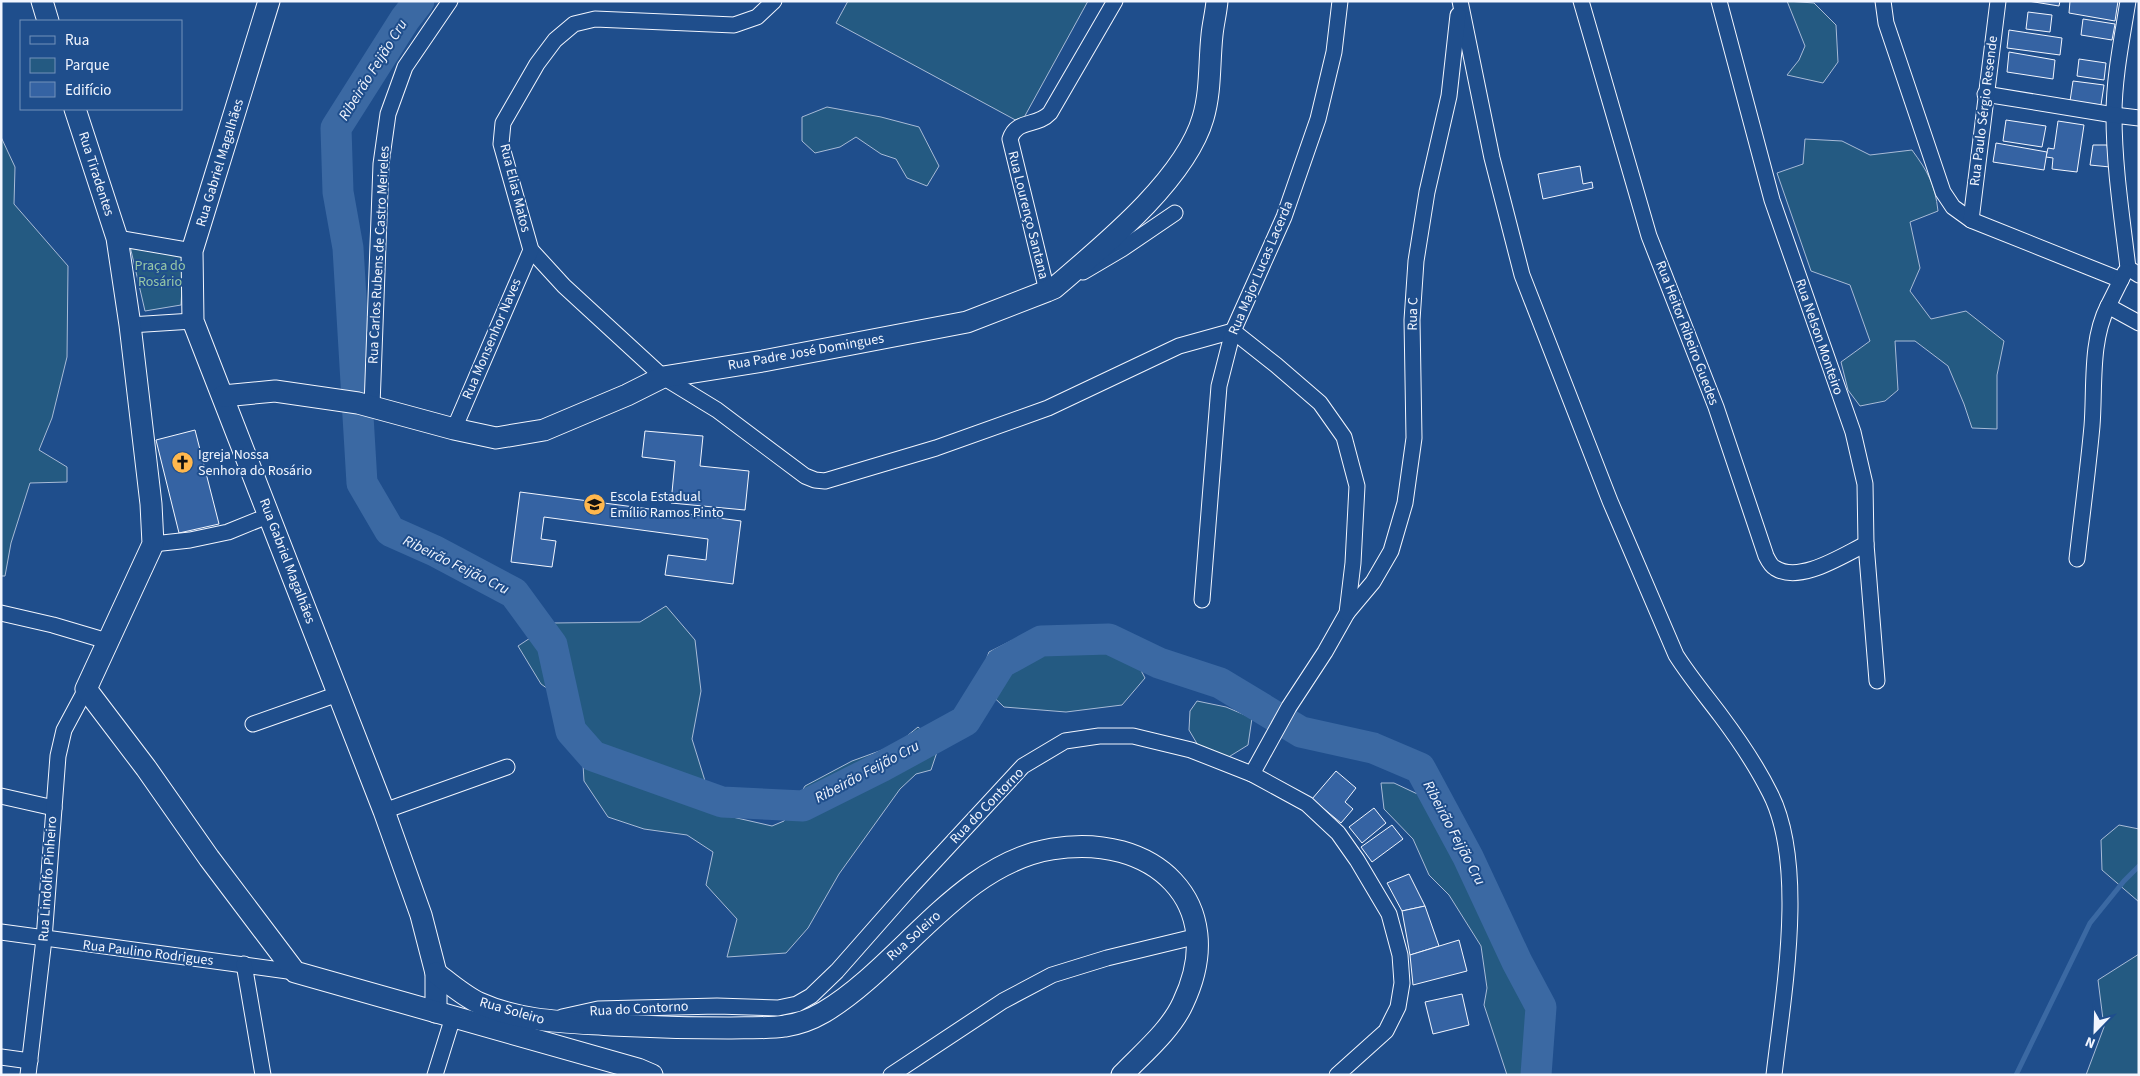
<svg xmlns="http://www.w3.org/2000/svg" width="2140" height="1076" font-family="'Source Sans 3',sans-serif">
	<style>
		.green { fill: #245a82; stroke: #a8bbd7 }
		.lines { fill: none; stroke-linecap: round; stroke-linejoin: round }
		.stream { stroke: #3b69a3; stroke-width: 5 }
		.river { stroke: #3b69a3; stroke-width: 31 }
		.building { fill: #3563a3; stroke: #f2f6ff }
		.street-casing { stroke: #f2f6ff; stroke-width: 17 }
		.secondary-casing { stroke: #f2f6ff; stroke-width: 23 }
		.street { stroke: #1f4e8c; stroke-width: 15 }
		.secondary { stroke: #1f4e8c; stroke-width: 21 }
		.labels { text-anchor: middle; dominant-baseline: central; stroke-width: 4; stroke-linejoin: round; paint-order: stroke }
		.street-label { font-size: 14px; fill: #f2f6ff; stroke: #1f4e8c }
		.park-label { font-size: 14px; fill: #97c8a6; stroke: #1f4e8c }
		.poi-label { font-size: 14px; fill: #f2f6ff; stroke: #1f4e8c; text-anchor: start }
		.water-label { font-size: 15px; font-style: italic; fill: #f2f6ff; stroke: #1f4e8c }
	</style>
	<rect width="100%" height="100%" fill="#1f4e8c"/>
	<g class="green">
		<polygon points="848,1 1088,1 1021,123 836,23"/>
		<polygon points="1787,1 1814,3 1836,25 1838,62 1823,83 1787,75 1799,60 1805,46"/>
		<polygon points="827,107 881,117 919,127 939,166 927,186 907,178 896,159 881,154 856,137 840,147 815,153 802,141 802,117"/>
		<polygon points="1,137 15,167 14,204 68,266 67,357 52,418 39,450 67,467 67,482 30,483 11,543 5,576 1,576"/>
		<path d="M1805 139 1842 141 1870 155 1912 150C1928 172 1935 184 1938 211L1910 222 1920 268 1910 291 1931 319 1966 311 2004 341 1997 375V429L1972 428 1964 404 1948 366 1915 341H1895L1898 390 1885 401 1860 406 1848 390 1841 362 1870 341 1850 285 1811 271 1777 173 1803 164Z"/>
		<polygon points="130,246 184,254 181,305 145,311"/>
		<polygon points="666,606 695,640 701,691 692,739 715,813 772,826 784,821 805,786 852,761 896,745 918,727 939,746 931,770 916,774 900,789 839,874 808,928 786,953 727,957 737,919 706,885 713,852 687,835 644,829 608,817 584,781 580,712 541,684 518,646 553,623 640,622"/>
		<polygon points="1011,641 1051,649 1086,650 1113,654 1136,661 1145,678 1122,705 1066,712 1004,707 978,682 989,652"/>
		<polygon points="1197,701 1226,707 1252,718 1248,745 1227,758 1199,747 1189,730 1190,711"/>
		<polygon points="1381,783 1394,783 1426,798 1451,841 1530,1007 1534,1030 1526,1075 1507,1075 1484,1005 1487,988 1481,946 1449,895 1429,875 1413,839 1384,809"/>
		<polygon points="2119,825 2139,829 2139,902 2102,870 2101,840"/>
		<polygon points="2139,954 2139,1075 2086,1075 2104,1027 2098,980"/>
	</g>
	<g class="lines">
		<polyline class="stream" points="2016,1075 2090,923 2124,881 2139,866"/>
		<polyline class="river" points="419,1 405,19 336,128 338,192 348,248 362,483 390,531 435,551 514,593 552,645 571,731 593,756 722,802 803,806 881,767 965,721 1001,663 1041,641 1109,639 1159,663 1220,683 1301,732 1373,748 1420,768 1468,857 1517,962 1541,1007 1536,1075"/>
	</g>
	<g class="building">
		<polygon points="2028,1 2060,1 2059,6"/>
		<polygon points="2070,1 2118,1 2115,21 2069,13"/>
		<polygon points="2028,12 2052,15 2050,32 2026,29"/>
		<polygon points="2083,19 2115,24 2112,40 2081,35"/>
		<polygon points="2009,30 2062,38 2060,55 2007,48"/>
		<polygon points="2009,52 2055,60 2053,79 2007,72"/>
		<polygon points="2079,59 2106,63 2104,80 2077,76"/>
		<polygon points="2073,81 2104,85 2101,105 2070,101"/>
		<polygon points="2006,120 2046,126 2042,147 2003,141"/>
		<polygon points="2058,121 2084,125 2077,172 2052,169 2053,158 2046,157 2048,148 2054,149"/>
		<polygon points="1996,143 2047,152 2044,170 1993,162"/>
		<polygon points="2093,145 2107,145 2110,167 2090,165"/>
		<polygon points="1580,166 1583,184 1592,182 1593,188 1543,199 1538,174"/>
		<polygon points="195,430 219,524 179,533 156,440"/>
		<polygon points="645,431 703,436 700,466 749,471 745,510 671,503 675,461 642,457"/>
		<polygon points="520,492 741,521 733,584 665,575 668,555 706,560 708,539 544,517 541,539 556,541 552,567 511,562"/>
		<polygon points="1336,771 1356,788 1345,802 1353,809 1341,823 1312,799"/>
		<polygon points="1374,808 1386,823 1362,843 1349,827"/>
		<polygon points="1392,825 1403,839 1372,862 1361,847"/>
		<polygon points="1409,874 1425,906 1402,911 1387,883"/>
		<polygon points="1425,906 1439,946 1410,955 1402,911"/>
		<polygon points="1459,940 1467,971 1413,985 1410,955"/>
		<polygon points="1462,994 1469,1025 1433,1034 1425,1002"/>
	</g>
	<g class="lines">
		<defs>
			<g id="street">
				<polyline points="774,1 757,17 734,25 595,19 574,24 555,40 537,64 503,123 501,144 531,250 564,286 663,377 717,410 805,476 815,480 825,481 936,448 1048,408 1179,346 1233,331 1276,365 1320,403 1344,437 1357,486 1353,563 1347,613 1325,652 1289,707 1252,774"/>
				<path d="M1460 1 1492 158 1522 275 1610 501 1676 655C1690 677 1706 696 1721 716 1739 740 1757 767 1770 793 1807 865 1783 996 1774 1075"/>
				<path d="M1581 1 1649 236 1716 407 1766 556C1768 560 1771 566 1775 568 1800 584 1843 555 1866 544"/>
				<polyline points="1719,1 1772,200 1853,432 1865,484 1866,544 1877,681"/>
				<polyline points="1883,1 1886,23 1943,192 1953,207 1971,220 2121,280"/>
				<path d="M2128 1C2122 39 2114 77 2114 115 2114 166 2122 217 2128 268L2139 275"/>
				<polyline points="1985,94 2114,115 2139,118"/>
				<polyline points="1971,220 1998,1"/>
				<polyline points="117,238 192,251"/>
				<polyline points="1083,272 1122,249 1175,213"/>
				<polyline points="2125,272 2108,306 2139,323"/>
				<path d="M1047 291 1010 139C1016 119 1037 127 1050 113L1115 1"/>
				<polyline points="130,325 193,321"/>
				<polyline points="372,406 381,164 388,114 405,67 450,1"/>
				<polyline points="454,429 531,250"/>
				<polyline points="153,544 190,540 228,532 270,515"/>
				<path d="M2077 559C2082 515 2088 470 2092 426 2095 388 2090 341 2108 306"/>
				<polyline points="1202,600 1219,386 1233,331 1284,217 1318,119 1334,52 1340,1"/>
				<polyline points="1,613 53,625 107,641"/>
				<polyline points="1347,613 1373,582 1391,551 1405,503 1414,438 1412,320 1416,261 1427,192 1449,96 1458,15"/>
				<polyline points="253,724 338,694"/>
				<polyline points="1,796 54,808"/>
				<polyline points="384,811 507,767"/>
				<polyline points="1,932 295,972"/>
				<polyline points="244,964 263,1075"/>
				<polyline points="562,1017 598,1009 717,1006 778,1008 797,1004 811,996 837,971 911,887 1023,766 1065,741 1099,736 1133,736 1191,750 1252,774 1307,804 1338,833 1357,860 1389,914 1400,955 1402,983 1398,1007 1386,1031 1337,1075"/>
				<polyline points="1,1057 30,1061"/>
				<polyline points="28,1075 44,939 58,756 64,730 86,689"/>
				<polyline points="435,1075 453,1017"/>
				<polyline points="891,1075 1003,1001 1052,975 1107,958 1198,936"/>
			</g>
			<g id="secondary">
				<polyline points="42,1 48,21"/>
				<polyline points="269,1 192,251 193,321 384,811 421,915 436,973 436,1012"/>
				<polyline points="75,109 117,238 130,325 151,504 153,544 86,689 146,768 209,858 295,972 638,1069 652,1075"/>
				<path d="M223 396 275 391 358 403 454 429 496 438 544 430 627 395 663 377 763 361 967 322 1047 291 1054 288C1102 247 1185 180 1203 118 1211 91 1209 63 1212 35 1213 24 1216 13 1217 1"/>
				<path d="M436 973C449 983 464 996 479 1003 521 1022 567 1022 612 1025 651 1027 689 1028 728 1028 746 1027 767 1029 785 1026 799 1024 812 1019 824 1012 901 966 959 864 1052 849 1152 832 1231 902 1183 1003 1171 1030 1142 1054 1122 1075"/>
			</g>
		</defs>
		<use href="#street" class="street-casing"/>
		<use href="#secondary" class="secondary-casing"/>
		<use href="#street" class="street"/>
		<use href="#secondary" class="secondary"/>
	</g>
	<defs>
		<symbol id="church-disc" viewBox="-11 -11 22 22"><circle r="9.5" fill="#ffb74d" stroke="#1f4e8c"/><path d="M-1.2-6h2.4v3.5h3.3v2.4h-3.3V6h-2.4V-.1h-3.3v-2.4h3.3Z" fill="#111"/></symbol>
		<symbol id="school-disc" viewBox="-11 -11 22 22"><circle r="9.5" fill="#ffb74d" stroke="#1f4e8c"/><path d="M0-5L7-2L0 1L-7-2ZM-4 1L0 2.5L4 1V4Q0 6-4 4Z" fill="#111"/></symbol>
	</defs>
	<g fill-rule="evenodd">
		<use href="#church-disc" x="170" y="450" width="25" height="25"/>
		<use href="#school-disc" x="582" y="492" width="25" height="25"/>
	</g>
	<g class="labels">
		<g class="street-label">
			<text transform="translate(1984 111) rotate(-83)">Rua Paulo Sérgio Resende</text>
			<text transform="translate(220 163) rotate(-73)">Rua Gabriel Magalhães</text>
			<text transform="translate(96 174) rotate(72)">Rua Tiradentes</text>
			<text transform="translate(515 188) rotate(76)">Rua Elias Matos</text>
			<text transform="translate(1028 215) rotate(76)">Rua Lourenço Santana</text>
			<text transform="translate(379 255) rotate(-87)">Rua Carlos Rubens de Castro Meireles</text>
			<text transform="translate(1261 268) rotate(-67)">Rua Major Lucas Lacerda</text>
			<text transform="translate(1413 314) rotate(-89)">Rua C</text>
			<text transform="translate(1687 333) rotate(69)">Rua Heitor Ribeiro Guedes</text>
			<text transform="translate(1819 337) rotate(71)">Rua Nelson Monteiro</text>
			<text transform="translate(492 339) rotate(-67)">Rua Monsenhor Naves</text>
			<text transform="translate(806 352) rotate(-10)">Rua Padre José Domingues</text>
			<text transform="translate(287 561) rotate(69)">Rua Gabriel Magalhães</text>
			<text transform="translate(987 806) rotate(-46)">Rua do Contorno</text>
			<text transform="translate(48 879) rotate(-86)">Rua Lindolfo Pinheiro</text>
			<text transform="translate(914 936) rotate(-42)">Rua Soleiro</text>
			<text transform="translate(148 953) rotate(7)">Rua Paulino Rodrigues</text>
			<text transform="translate(639 1009) rotate(-3)">Rua do Contorno</text>
			<text transform="translate(512 1011) rotate(16)">Rua Soleiro</text>
		</g>
		<g class="park-label">
			<text x="160" y="266">Praça do<tspan x="160" dy="16">Rosário</tspan></text>
		</g>
		<g class="poi-label">
			<text x="198" y="455">Igreja Nossa<tspan x="198" dy="16">Senhora do Rosário</tspan></text>
			<text x="610" y="497">Escola Estadual<tspan x="610" dy="16">Emílio Ramos Pinto</tspan></text>
		</g>
		<g class="water-label">
			<text transform="translate(373 70) rotate(-58)">Ribeirão Feijão Cru</text>
			<text transform="translate(456 565) rotate(26)">Ribeirão Feijão Cru</text>
			<text transform="translate(867 772) rotate(-28)">Ribeirão Feijão Cru</text>
			<text transform="translate(1454 833) rotate(62)">Ribeirão Feijão Cru</text>
		</g>
	</g>
	<rect width="2140" height="1076" fill="none" stroke="#f2f6ff" stroke-width="5"/>
	<rect x="20" y="20" width="162" height="90" fill="#1f4e8c" stroke="#7391ba"/>
	<rect x="30" y="36" width="25" height="8" fill="#1f4e8c" stroke="#7391ba"/>
	<text x="65" y="45" font-size="15" fill="#f2f6ff">Rua</text>
	<rect x="30" y="58" width="25" height="15" fill="#245a82" stroke="#7391ba"/>
	<text x="65" y="70" font-size="15" fill="#f2f6ff">Parque</text>
	<rect x="30" y="82" width="25" height="15" fill="#3563a3" stroke="#7391ba"/>
	<text x="65" y="95" font-size="15" fill="#f2f6ff">Edifício</text>
	<g transform="translate(2095 1031) rotate(203)" stroke="#1f4e8c" stroke-width="4" paint-order="stroke">
	<path d="M0-4L9 19L0 12L-9 19Z" fill="#f2f6ff"/>
	<text y="-8" font-size="14" font-weight="bold" text-anchor="middle" fill="#f2f6ff">N</text>
	</g>
</svg>
